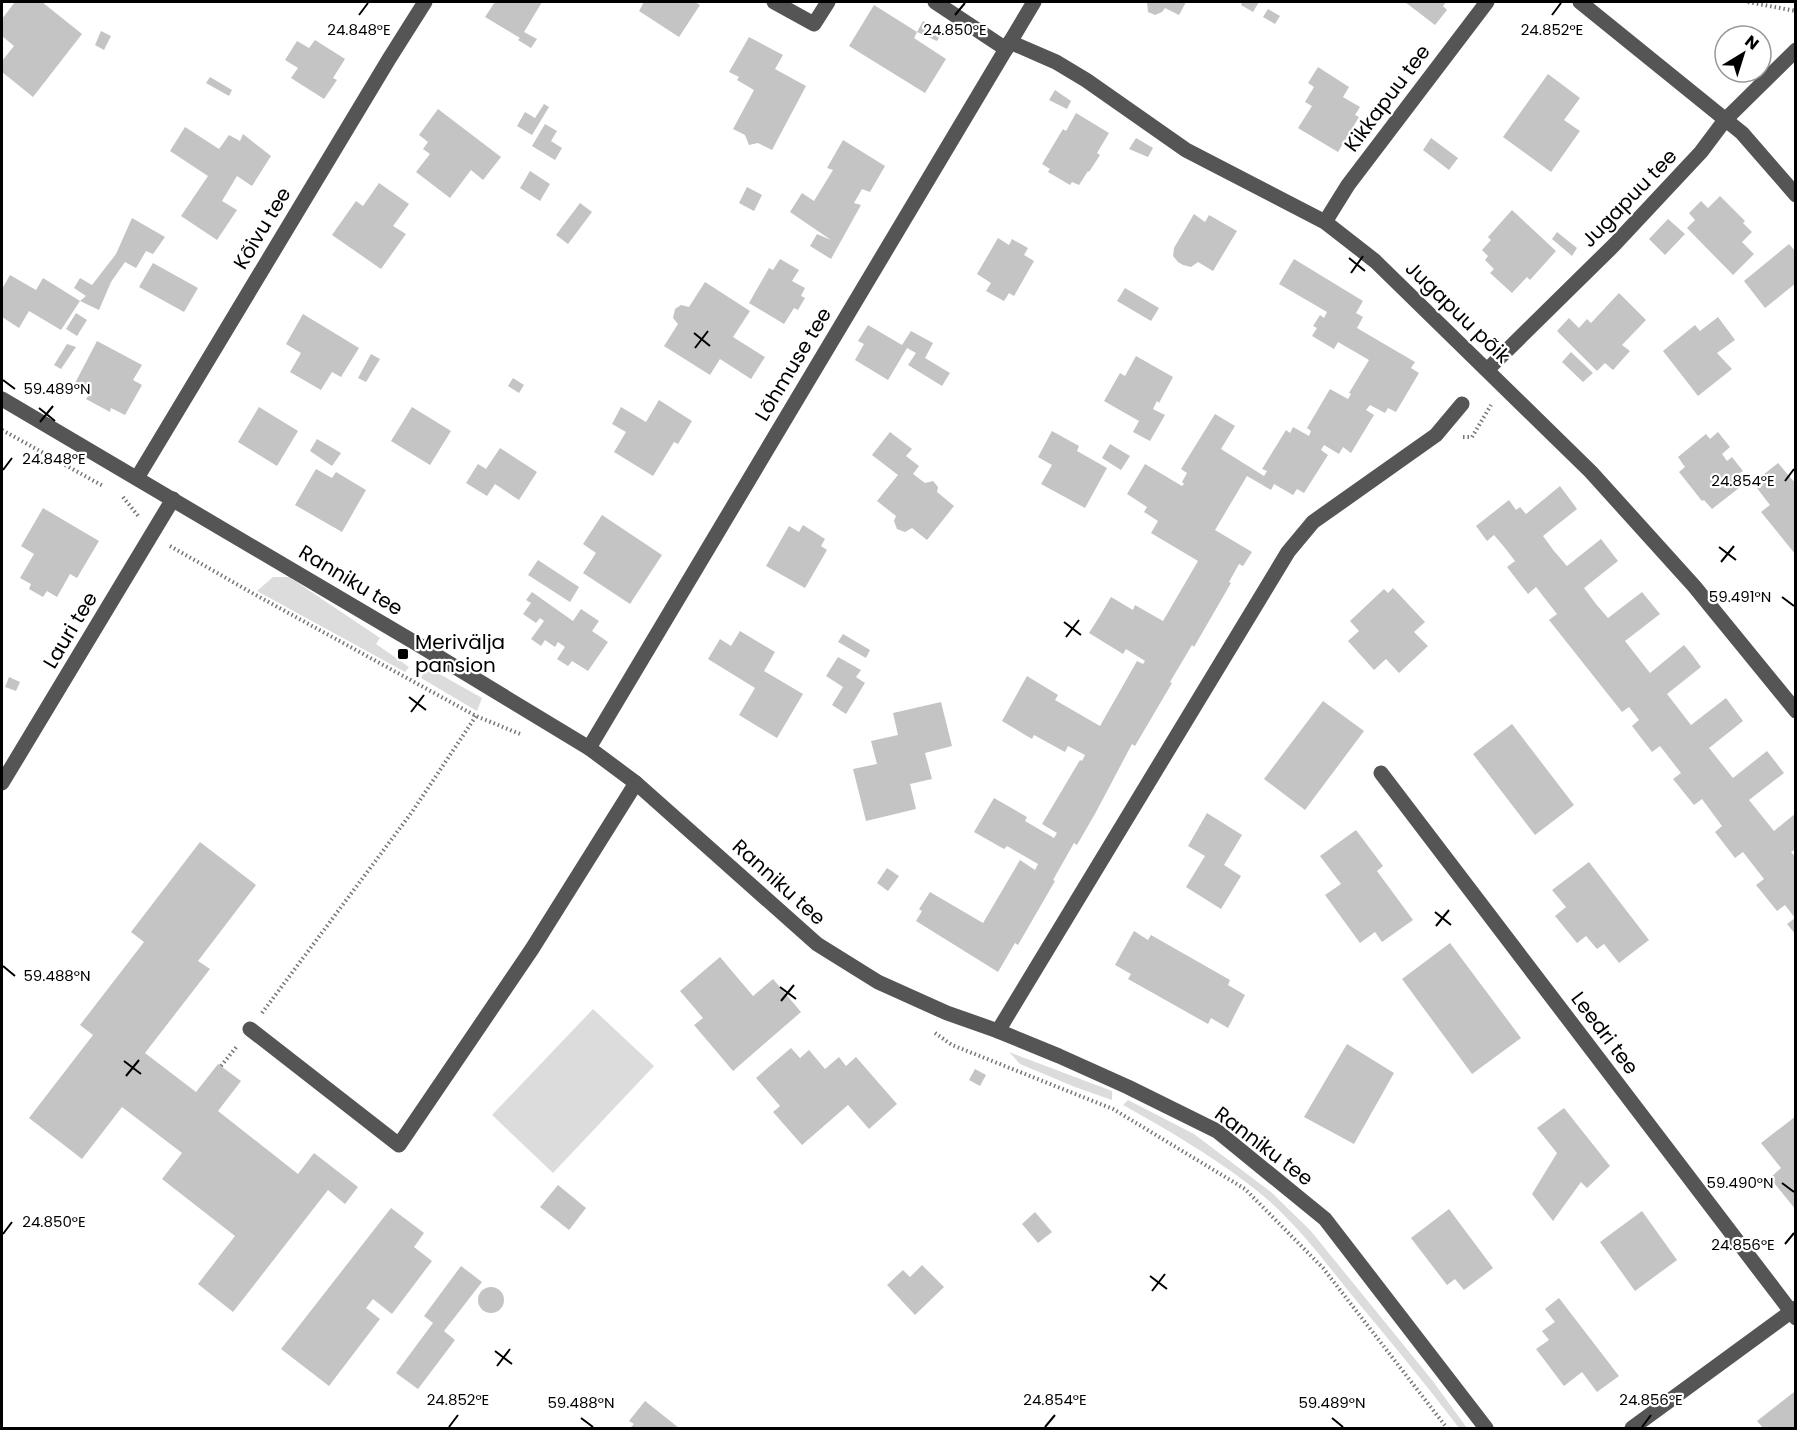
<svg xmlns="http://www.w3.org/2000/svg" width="1797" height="1430" font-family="Poppins,sans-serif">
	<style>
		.green { fill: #dcdcdc }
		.building { fill: #c4c4c4 }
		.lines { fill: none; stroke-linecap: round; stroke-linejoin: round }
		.path { stroke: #777; stroke-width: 4; stroke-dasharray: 1.5 3; stroke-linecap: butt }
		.minor { stroke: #555; stroke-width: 15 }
		.ticks { fill: none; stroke: #000; stroke-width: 2 }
		.poi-dot { fill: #000; stroke: #fff; stroke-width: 2 }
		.labels { text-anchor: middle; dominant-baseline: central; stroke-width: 4.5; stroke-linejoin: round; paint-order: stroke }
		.street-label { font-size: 20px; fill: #000; stroke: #fff }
		.poi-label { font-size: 20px; fill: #000; stroke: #fff; text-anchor: start }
		.ticks-label { font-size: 15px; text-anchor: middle; fill: #000; stroke: #fff; stroke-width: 4.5; stroke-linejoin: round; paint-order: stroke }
	</style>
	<rect width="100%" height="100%" fill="#fff"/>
	<g class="green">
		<polygon points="273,577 289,577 380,638 376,644 409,667 405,672 257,591"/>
		<polygon points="427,667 482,698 477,711 421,678"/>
		<polygon points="593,1009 654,1066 553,1173 492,1115"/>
		<polygon points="1009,1052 1112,1091 1112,1100 1075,1087 1020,1064"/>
		<path d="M1128 1100 1194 1134 1271 1192 1310 1230 1432 1380 1467 1428H1459C1424 1382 1387 1337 1350 1293 1319 1254 1288 1213 1247 1183 1209 1154 1166 1129 1123 1105Z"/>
	</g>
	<g class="building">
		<polygon points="15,2 42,2 82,34 33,97 2,72 2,61 14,46 2,36 2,19"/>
		<polygon points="495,2 542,2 524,32 537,39 531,48 518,40 520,38 485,17"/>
		<polygon points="644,2 695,2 700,5 679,37 639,11"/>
		<polygon points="1147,2 1186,2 1179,15 1165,8 1162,12 1155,15 1148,12"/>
		<polygon points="1242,2 1259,2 1253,12 1241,5"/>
		<polygon points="1405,2 1446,2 1443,6 1447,10 1435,25"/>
		<polygon points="874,5 917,32 914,38 946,59 925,93 849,46"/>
		<polygon points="1268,9 1280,16 1275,24 1263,17"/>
		<polygon points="923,21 942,32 937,41 917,32"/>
		<polygon points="101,31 111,36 104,50 95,45"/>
		<polygon points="749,37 783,55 775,69 806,86 772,150 758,143 749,145 745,135 733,129 754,90 737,80 739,77 729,72"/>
		<polygon points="315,40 345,59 333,78 337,80 324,99 291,78 298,68 285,60 297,41 309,48"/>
		<polygon points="1318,67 1349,87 1343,97 1360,107 1355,115 1359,117 1338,152 1298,128 1312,106 1305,102 1314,87 1308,83"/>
		<polygon points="1548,74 1580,98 1564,120 1580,131 1551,172 1503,137"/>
		<polygon points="210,77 232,90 229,96 206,83"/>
		<polygon points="1055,90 1071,101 1067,109 1049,100"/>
		<polygon points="544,104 549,107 532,135 517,126 525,112 535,118"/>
		<polygon points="438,109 501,157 483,180 471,170 450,198 416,172 430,154 423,149 428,142 419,135"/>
		<polygon points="1076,113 1109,133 1097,153 1100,155 1089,172 1088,171 1079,185 1072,182 1070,185 1048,172 1050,169 1042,164 1063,129 1066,131"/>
		<polygon points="545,124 557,131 551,141 562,148 555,160 532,146"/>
		<polygon points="185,127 219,149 229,135 240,141 243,134 271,156 252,186 237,176 222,201 237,210 217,240 181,216 208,176 170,151"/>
		<polygon points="1136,138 1153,148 1148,157 1129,149"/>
		<polygon points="1431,138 1458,158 1449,170 1423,150"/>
		<polygon points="843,140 885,166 870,192 862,189 854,203 861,205 831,259 810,246 817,234 831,240 790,212 802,193 814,201 833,170 827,168"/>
		<polygon points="530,171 550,184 540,201 520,188"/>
		<polygon points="379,183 409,204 393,226 406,234 381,269 332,235 356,201 363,206"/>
		<polygon points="747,187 762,195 754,211 739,203"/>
		<polygon points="1720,196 1745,221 1743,223 1752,232 1742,242 1754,254 1733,275 1687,228 1695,220 1689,213 1701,201 1708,208"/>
		<polygon points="580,203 592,212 568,244 556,235"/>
		<polygon points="1512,210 1556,251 1530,280 1527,277 1512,293 1490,273 1494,269 1485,260 1488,256 1482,250 1491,240 1488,237"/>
		<polygon points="1194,214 1205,222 1209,215 1237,231 1213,271 1198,262 1191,267 1183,265 1178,262 1173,256 1174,248"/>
		<polygon points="132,218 165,237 153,254 146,251 136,268 125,262 111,282 99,310 80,301 86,296 74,288 80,278 92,285 116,254"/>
		<polygon points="1668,219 1685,234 1665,255 1649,239"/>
		<polygon points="1557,232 1577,248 1572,256 1552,239"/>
		<polygon points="998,238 1009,245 1012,239 1028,248 1024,255 1034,261 1014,296 1009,293 1004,301 986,291 991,283 977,274"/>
		<polygon points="1789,244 1796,252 1796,283 1765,308 1744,281"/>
		<polygon points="780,259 799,270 792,281 805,288 801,296 805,298 798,310 794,308 784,324 749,303 769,268 773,270"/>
		<polygon points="1294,259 1363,301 1356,313 1363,317 1357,328 1415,362 1411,368 1419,373 1396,412 1388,408 1385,413 1370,405 1366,410 1374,415 1351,453 1343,447 1339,454 1324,445 1321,450 1328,455 1304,493 1297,489 1293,495 1274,484 1271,490 1247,476 1215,530 1252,552 1243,566 1239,564 1229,582 1231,583 1194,647 1192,645 1170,682 1172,683 1135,746 1132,744 1096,812 1077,845 1074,843 1053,880 1055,881 1018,945 1015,943 998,972 916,921 922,911 919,909 930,892 983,923 1020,860 1035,870 1038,864 1007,846 1004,849 974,832 994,798 1027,817 1025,821 1054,838 1057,833 1042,824 1080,760 1082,761 1085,755 1068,746 1065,752 1034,735 1032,739 1002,721 1027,676 1058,695 1055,700 1100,726 1137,661 1143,664 1145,661 1126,649 1123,654 1089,633 1101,614 1111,597 1133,610 1135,605 1163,621 1198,561 1151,533 1158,521 1144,512 1147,507 1127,494 1145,464 1182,486 1184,484 1182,482 1187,473 1181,469 1215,414 1235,426 1221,449 1264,476 1267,471 1262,469 1286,430 1290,433 1293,427 1309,436 1311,431 1307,428 1330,389 1348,399 1351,394 1349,393 1369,360 1338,342 1334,349 1312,336 1317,328 1313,326 1320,315 1324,318 1327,312 1279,284"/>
		<polygon points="153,263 198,288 184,312 139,287"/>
		<polygon points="10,275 36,290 43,278 80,301 61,330 29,311 19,328 2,317 2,289"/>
		<polygon points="705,282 750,311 733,337 765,357 751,379 720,359 710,375 664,346 678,324 673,318 675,309 681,305 689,307"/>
		<polygon points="1125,288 1159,308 1151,321 1117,301"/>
		<polygon points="1619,293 1646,320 1622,345 1630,351 1613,370 1605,363 1597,371 1557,331 1569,318 1579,328 1587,319 1591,323"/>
		<polygon points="76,313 87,320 77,336 66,329"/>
		<polygon points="303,314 359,348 341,377 332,372 321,390 290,372 301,353 286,344"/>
		<polygon points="1718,317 1735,340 1717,353 1732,369 1698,396 1663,351 1695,325 1700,331"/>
		<polygon points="868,325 902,345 911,331 933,343 925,358 950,373 942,386 908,365 916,353 907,348 888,380 855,360 864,344 858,341"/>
		<polygon points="97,341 142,365 133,380 142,385 125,415 111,408 110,412 86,399 89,395 73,387"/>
		<polygon points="67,344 76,347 61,369 54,365"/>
		<polygon points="1571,352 1593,373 1583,382 1562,362"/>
		<polygon points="371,354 380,359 366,382 358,378"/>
		<polygon points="1136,356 1173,377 1159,403 1157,401 1153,409 1165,415 1150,441 1133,432 1139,421 1104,401 1120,373 1125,376"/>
		<polygon points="513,378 524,385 519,393 508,386"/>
		<polygon points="659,400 692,421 678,444 674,442 653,476 614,452 626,432 612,424 621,407 646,422"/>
		<polygon points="259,407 298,431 277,466 238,442"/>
		<polygon points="412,407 451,431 430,465 391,441"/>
		<polygon points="1052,431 1079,446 1077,451 1107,468 1085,508 1041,484 1052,465 1038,457"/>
		<polygon points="890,432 912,449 906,456 919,466 913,474 925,483 933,481 938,487 937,492 954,506 927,540 912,528 905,532 897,529 894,521 896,516 877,501 898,475 872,455"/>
		<polygon points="1718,432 1730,447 1722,454 1727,461 1732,457 1743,471 1731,479 1739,488 1712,509 1704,500 1702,501 1679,472 1685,467 1678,457 1706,434 1710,439"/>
		<polygon points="317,439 341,453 332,466 310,451"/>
		<polygon points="1110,444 1130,456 1121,470 1102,458"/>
		<polygon points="500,448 537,472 519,500 495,484 487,496 466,483 478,464 486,469"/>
		<polygon points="1778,463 1796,484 1796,555 1761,512 1770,505 1753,483"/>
		<polygon points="316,469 332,478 336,472 366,490 342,532 295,505"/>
		<polygon points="1560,486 1577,509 1543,536 1554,551 1567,566 1601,539 1618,561 1584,588 1596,604 1608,618 1642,592 1660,614 1625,641 1650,673 1684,645 1693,656 1701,667 1667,694 1691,725 1726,698 1743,721 1709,748 1733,778 1767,751 1784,773 1749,800 1774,831 1796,813 1796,849 1791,852 1796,858 1796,935 1787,924 1795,918 1785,905 1777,911 1756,885 1764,879 1743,852 1735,858 1715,832 1722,826 1702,799 1694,805 1673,779 1681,773 1660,746 1652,752 1632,726 1639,720 1629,707 1622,712 1549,620 1557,614 1536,587 1528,594 1507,567 1515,561 1505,548 1494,535 1487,541 1476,526 1509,500 1516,510 1520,507 1526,514"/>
		<polygon points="43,508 99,541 77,578 70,574 57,597 47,591 43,597 29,589 31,584 20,578 34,554 21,546"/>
		<polygon points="602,515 662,555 630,604 583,573 596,553 583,544"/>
		<polygon points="803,525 825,539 821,546 827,550 805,588 766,566 789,526 799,532"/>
		<polygon points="538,560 579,587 570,602 528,575"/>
		<polygon points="1393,588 1425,622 1414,632 1428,646 1399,673 1386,659 1374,670 1348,641 1359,631 1350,621 1384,589 1388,593"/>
		<polygon points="532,592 573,621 581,609 599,621 592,631 608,642 588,671 572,661 568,666 557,659 565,647 558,642 555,647 545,640 541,646 531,639 544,621 540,618 536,623 523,614 531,603 526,600"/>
		<polygon points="740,631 775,652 764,671 803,694 777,738 739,715 755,688 708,659 720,639 731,646"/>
		<polygon points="843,634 870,650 866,658 838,642"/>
		<polygon points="838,657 861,670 856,677 865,683 846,714 832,705 843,687 826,676"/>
		<polygon points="9,677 20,682 16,691 5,687"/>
		<polygon points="1323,701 1364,731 1305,810 1264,779"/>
		<polygon points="941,702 952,746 925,753 932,779 910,784 916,809 866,821 853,769 877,764 871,741 898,735 893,713"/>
		<polygon points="1512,724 1574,805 1535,835 1473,754"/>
		<polygon points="1207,813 1242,835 1224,865 1241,876 1221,909 1186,887 1205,856 1188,846"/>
		<polygon points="1356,830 1383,866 1377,871 1413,920 1382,942 1375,932 1360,943 1325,895 1341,884 1320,856"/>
		<polygon points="200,842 256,885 198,961 210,969 145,1053 196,1092 218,1064 241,1081 218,1111 298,1174 314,1153 358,1187 345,1204 328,1190 233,1312 198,1284 235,1236 162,1179 182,1153 122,1107 82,1159 29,1118 93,1035 80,1025 144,942 131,932"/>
		<polygon points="1589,862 1649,940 1619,963 1604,944 1597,949 1586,936 1577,943 1555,916 1566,907 1552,890"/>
		<polygon points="887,868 899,876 888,891 877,883"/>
		<polygon points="1134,931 1148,940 1151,935 1230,980 1228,985 1245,995 1228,1028 1211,1018 1208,1024 1128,979 1131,974 1115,965"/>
		<polygon points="1450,943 1521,1038 1472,1074 1402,979"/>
		<polygon points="720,957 753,996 773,979 801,1012 733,1071 694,1025 703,1018 680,991"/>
		<polygon points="1347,1044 1394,1073 1354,1144 1304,1117"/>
		<polygon points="791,1048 800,1058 809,1050 825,1069 839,1057 846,1066 856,1057 897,1104 869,1129 848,1105 802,1145 773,1112 780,1106 756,1078"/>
		<polygon points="975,1069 986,1075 980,1086 969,1080"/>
		<polygon points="1564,1108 1610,1166 1587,1188 1581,1182 1553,1221 1532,1194 1557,1153 1537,1128"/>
		<polygon points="1796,1116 1796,1210 1770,1178 1781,1168 1761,1143"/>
		<polygon points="558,1185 586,1208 569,1230 540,1207"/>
		<polygon points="391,1208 424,1233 414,1247 432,1261 392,1314 373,1299 366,1308 380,1319 329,1386 281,1349"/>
		<polygon points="1449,1209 1493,1268 1464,1290 1455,1279 1447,1285 1411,1238"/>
		<polygon points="1642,1211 1677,1260 1635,1291 1600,1242"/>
		<polygon points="1035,1212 1052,1232 1038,1243 1022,1224"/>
		<polygon points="922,1265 944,1287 915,1315 887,1285 903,1270 910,1277"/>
		<polygon points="461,1266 482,1282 444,1331 455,1340 418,1389 396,1373 433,1323 424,1316"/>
		<circle cx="491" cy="1300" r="13"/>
		<polygon points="1559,1298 1619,1376 1597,1392 1582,1372 1564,1386 1536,1349 1549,1340 1542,1331 1555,1322 1545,1309"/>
		<polygon points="1794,1392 1796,1394 1796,1428 1763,1428 1757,1421"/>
		<polygon points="645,1401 679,1428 630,1428 634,1424 629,1421"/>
	</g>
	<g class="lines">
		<g class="path">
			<polyline points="1748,2 1796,11"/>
			<polyline points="2,430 103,486"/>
			<polyline points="1463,437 1472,437 1491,405"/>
			<polyline points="123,497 139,517"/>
			<polyline points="170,546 254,594 476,716 520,734"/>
			<polyline points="262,1013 412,812 476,716"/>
			<polyline points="935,1033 952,1045 1113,1109 1245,1189 1323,1268 1447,1428"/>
			<polyline points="221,1066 238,1045"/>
		</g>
		<g class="minor">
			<polyline points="774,2 814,24 828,2"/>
			<polyline points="935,2 1006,49"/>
			<polyline points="1580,2 1742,133 1796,195"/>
			<polyline points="1010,42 1056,62 1086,80 1186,150 1325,222 1375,261 1591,472 1694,586 1796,711"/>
			<polyline points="1325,222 1348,185 1487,2"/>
			<polyline points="1488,369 1614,245 1701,152 1725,120 1796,50"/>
			<polyline points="2,399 419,645 589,748 636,783 817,944 878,982 947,1013 998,1031 1059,1056 1128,1087 1217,1131 1325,1219 1486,1428"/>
			<polyline points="137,478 389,59 425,2"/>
			<polyline points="589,748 1034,2"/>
			<polyline points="1381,773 1796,1318"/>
			<polyline points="2,783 173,499"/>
			<polyline points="250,1029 399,1145 532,949 636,783"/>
			<polyline points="998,1031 1288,552 1313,522 1436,435 1462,404"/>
			<polyline points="1632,1428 1796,1308"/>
		</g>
	</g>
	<path class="ticks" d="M359 15 368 3M955 15 965 3M1552 15 1561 3M1349 258 1365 271M1351 273 1363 256M694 333 710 346M695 348 708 331M3 380 15 389M39 408 55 421M40 422 53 406M3 470 12 458M1785 481 1794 469M1719 547 1736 560M1721 562 1734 546M1782 597 1794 606M1064 622 1081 635M1066 637 1079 620M409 697 426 710M411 712 424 695M1435 912 1451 925M1436 926 1449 910M3 966 15 976M780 987 796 999M781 1001 794 985M124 1061 141 1074M126 1076 139 1060M1782 1183 1794 1192M3 1234 12 1222M1785 1244 1794 1233M1150 1276 1167 1289M1152 1291 1165 1274M495 1351 512 1364M497 1366 510 1349M581 1418 593 1427M1332 1418 1343 1427M449 1427 458 1415M1045 1427 1055 1415M1642 1427 1651 1415"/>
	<rect class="poi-dot" x="397" y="648" width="12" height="12" rx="3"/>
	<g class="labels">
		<g class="street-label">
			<text transform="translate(1387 98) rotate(-53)">Kikkapuu tee</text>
			<text transform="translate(1629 198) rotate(-46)">Jugapuu tee</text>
			<text transform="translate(262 228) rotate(-59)">Kõivu tee</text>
			<text transform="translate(1458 312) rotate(44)">Jugapuu põik</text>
			<text transform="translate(793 364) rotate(-59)">Lõhmuse tee</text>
			<text transform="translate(351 580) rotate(31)">Ranniku tee</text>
			<text transform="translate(70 630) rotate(-59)">Lauri tee</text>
			<text transform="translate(779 882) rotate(42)">Ranniku tee</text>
			<text transform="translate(1605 1033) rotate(53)">Leedri tee</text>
			<text transform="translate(1264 1146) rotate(37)">Ranniku tee</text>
		</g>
		<g class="poi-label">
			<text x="415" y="642">Merivälja<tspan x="415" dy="23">pansion</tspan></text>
		</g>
	</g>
	<g class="ticks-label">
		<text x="359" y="35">24.848°E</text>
		<text x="955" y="35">24.850°E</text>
		<text x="1552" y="35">24.852°E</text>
		<text x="57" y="394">59.489°N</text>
		<text x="54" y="464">24.848°E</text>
		<text x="1743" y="486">24.854°E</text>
		<text x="1740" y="602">59.491°N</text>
		<text x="57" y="981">59.488°N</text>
		<text x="1740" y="1188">59.490°N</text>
		<text x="54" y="1227">24.850°E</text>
		<text x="1743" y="1250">24.856°E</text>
		<text x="458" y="1405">24.852°E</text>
		<text x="1055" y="1405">24.854°E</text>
		<text x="1651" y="1405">24.856°E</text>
		<text x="581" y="1408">59.488°N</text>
		<text x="1332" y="1408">59.489°N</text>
	</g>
	<rect width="1797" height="1430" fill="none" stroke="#000000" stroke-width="6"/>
	<g transform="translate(1743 54) rotate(38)"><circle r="28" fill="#ffffff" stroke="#999999" stroke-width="1.5"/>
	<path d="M0-4.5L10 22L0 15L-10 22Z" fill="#000000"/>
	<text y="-9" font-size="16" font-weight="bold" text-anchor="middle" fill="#000000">N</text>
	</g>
</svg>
